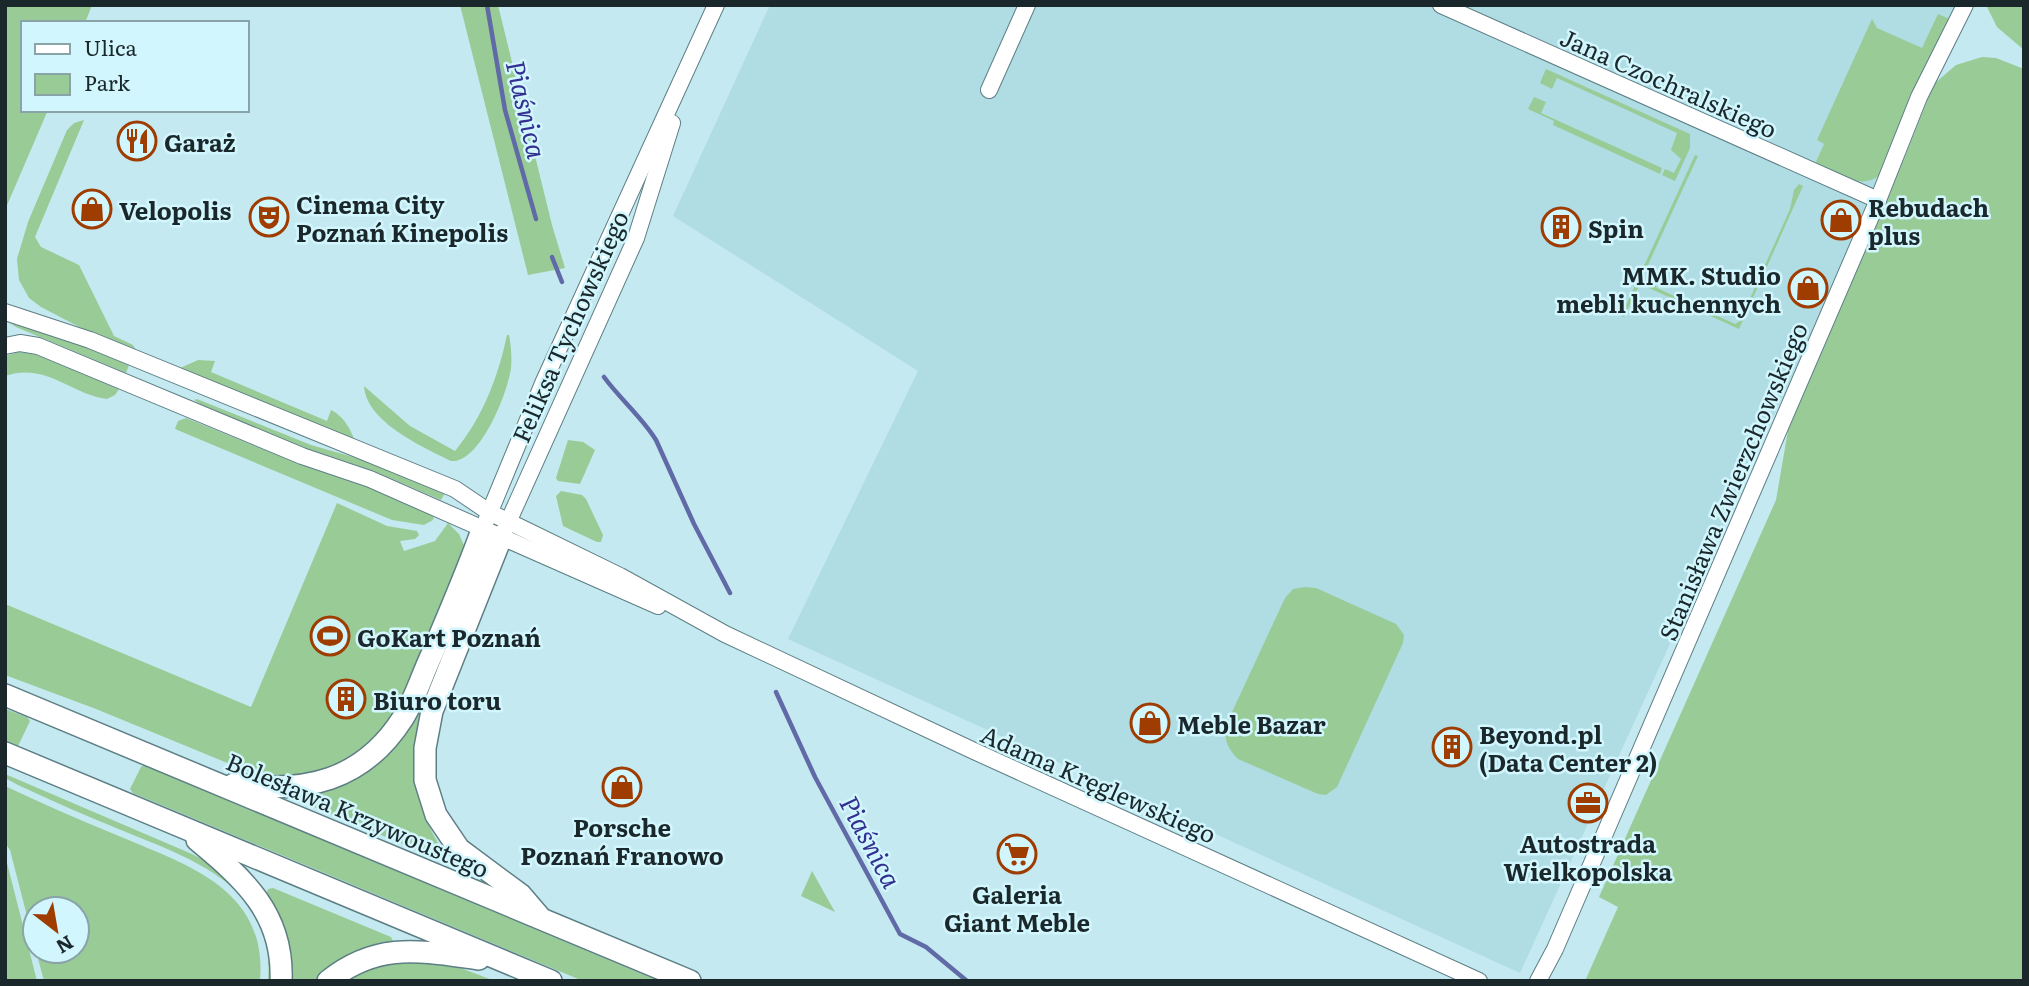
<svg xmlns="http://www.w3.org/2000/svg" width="2029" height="986" font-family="Literata,serif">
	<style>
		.built { fill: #b0dce4 }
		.green { fill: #99cb97 }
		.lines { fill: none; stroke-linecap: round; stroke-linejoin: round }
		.stream { stroke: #606aa7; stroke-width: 4.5 }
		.minor-casing { stroke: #5d7e85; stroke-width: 18 }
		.secondary-casing { stroke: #5d7e85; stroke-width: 24 }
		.minor { stroke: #fff; stroke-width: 16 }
		.secondary { stroke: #fff; stroke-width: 21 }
		.labels { text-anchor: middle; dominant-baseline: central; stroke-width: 5; stroke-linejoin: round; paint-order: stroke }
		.street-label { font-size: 24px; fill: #1b282b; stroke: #d2f6fd }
		.poi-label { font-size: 24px; font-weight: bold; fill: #1b282b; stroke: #d2f6fd; text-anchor: start }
		.water-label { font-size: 26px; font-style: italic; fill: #333092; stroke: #d2f6fd }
	</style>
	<rect width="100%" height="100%" fill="#c5e9f0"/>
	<polygon class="built" points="770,5 1961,5 1520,973 788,639 918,371 673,216"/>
	<g class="green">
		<polygon points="5,5 92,5 85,23 23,23 23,110 48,110 5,210"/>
		<polygon points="460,5 498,5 552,225 565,268 528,275"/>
		<polygon points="1986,5 2024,5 2024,50 1997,27"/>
		<path d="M1938 14 1952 20 1880 175C1860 191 1835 173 1815 164L1824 144 1817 140 1872 19 1877 28 1922 48Z"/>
		<polygon points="1982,57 1996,58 2024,69 2024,981 1585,981 1618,907 1599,897 1776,500 1791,413 1906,154 1929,96 1935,83 1956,65"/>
		<polygon points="1546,69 1690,134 1690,148 1675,181 1662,175 1665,169 1674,173 1681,159 1671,150 1677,133 1557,78 1552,89 1540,83"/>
		<polygon points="1534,97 1546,102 1541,113 1662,168 1660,174 1553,125 1554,121 1528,109"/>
		<polygon points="84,120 35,237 41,247 79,265 114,336 133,345 136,350 108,342 41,307 29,298 19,280 17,259 28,222 67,130 74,123"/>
		<polygon points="1695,155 1698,156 1641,280 1654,284 1657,288 1735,324 1740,321 1790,209 1794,190 1799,184 1803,186 1739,329 1640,284 1624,317 1621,316"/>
		<polygon points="17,318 129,365 126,373 16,327 5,320"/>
		<path d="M507 335H509C511 346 512 357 511 368 508 392 480 464 451 461 423 447 366 422 364 386L410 426 455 451C483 417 498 377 507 335Z"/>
		<path d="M19 352 38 355 119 389 115 395 107 399C70 394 46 362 5 376V356Z"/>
		<path d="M198 360 215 361 211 372 327 421 331 410C345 417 350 429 356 443L178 369Z"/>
		<polygon points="197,399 311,445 378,464 445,493 441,500 374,471 302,447 200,404 194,400"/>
		<polygon points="186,418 294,462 367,487 434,516 433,520 424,525 392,520 175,429 178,421"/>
		<polygon points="568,440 583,442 595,450 580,484 558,481 556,478"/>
		<polygon points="561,491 582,495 586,499 603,535 601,542 597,542 563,526 556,496"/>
		<polygon points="337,503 387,526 417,531 419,535 415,539 400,541 404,551 435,541 448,523 459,534 466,550 406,698 376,743 319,775 272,777 242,769 96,709 5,675 5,604 251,707"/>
		<path d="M482 552 415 746C413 791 421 815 444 853V857L439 859 304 803 297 798 298 795 368 769Z"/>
		<path d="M1305 587 1316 588 1396 624 1404 635 1403 643 1337 787 1326 795 1318 794 1238 759C1227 748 1224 740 1226 725L1285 598 1293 589Z"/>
		<polygon points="5,709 27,717 30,721 18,746 5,740"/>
		<polygon points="144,765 659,981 583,981 133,793 130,789 141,767"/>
		<path d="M5 774 192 854 215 866 244 891 268 936 273 981H268C276 886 192 859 121 830 86 816 52 801 18 785L5 778Z"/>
		<path d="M5 786C41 803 77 819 114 834 184 864 268 887 260 981H44L36 951H77V909H35V947L10 850 5 843Z"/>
		<polygon points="5,855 37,981 5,981"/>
		<polygon points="812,871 835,912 801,896"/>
		<path d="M273 888 391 937 394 943 318 981H290C291 944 283 925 267 892L268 889Z"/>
		<polygon points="389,960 447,963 495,981 342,981"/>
	</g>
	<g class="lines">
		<g class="stream">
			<polyline points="487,5 505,110 536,219"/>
			<polyline points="552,257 562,282"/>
			<path d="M604 377C620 399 642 417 656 440L694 524 730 593"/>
			<polyline points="776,692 815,777 900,934 926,947 967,981"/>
		</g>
		<defs>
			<g id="minor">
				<polyline points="1441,5 1878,200"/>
				<polyline points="989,90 1027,5"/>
				<polyline points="5,312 90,340 455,489 489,512 620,576 725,634 974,751 1479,981"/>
				<polyline points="5,346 20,343 38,346 302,456 370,479 658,606"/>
				<polyline points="486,521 544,381 716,5"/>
				<polyline points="505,529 636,238 672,123"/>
				<polyline points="1538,981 1555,949 1878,200 1919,97 1965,5"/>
			</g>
			<g id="secondary">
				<polyline points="501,538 432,711 425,748 425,780 436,815 459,849 521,895 539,916"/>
				<polyline points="5,695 690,981"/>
				<polyline points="5,753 551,981"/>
				<path d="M234 784C305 794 363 781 403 718 415 699 422 675 432 654 449 613 467 572 482 530"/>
				<path d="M197 840C244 879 284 914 281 981"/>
				<path d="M328 981C378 941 421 951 479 959"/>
			</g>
		</defs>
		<use href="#minor" class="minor-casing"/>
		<use href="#secondary" class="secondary-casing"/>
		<use href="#minor" class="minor"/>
		<use href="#secondary" class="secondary"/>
	</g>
	<defs>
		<symbol id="restaurant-ring" viewBox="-11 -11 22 22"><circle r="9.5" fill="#d2f6fd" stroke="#9f3c00" stroke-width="1.5"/><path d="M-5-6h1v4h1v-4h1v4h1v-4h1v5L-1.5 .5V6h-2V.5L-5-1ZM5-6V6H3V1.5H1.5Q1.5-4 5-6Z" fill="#9f3c00"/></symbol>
		<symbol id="shop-ring" viewBox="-11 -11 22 22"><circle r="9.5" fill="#d2f6fd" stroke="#9f3c00" stroke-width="1.5"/><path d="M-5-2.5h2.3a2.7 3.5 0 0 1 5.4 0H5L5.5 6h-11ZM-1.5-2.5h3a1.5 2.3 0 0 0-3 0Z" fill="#9f3c00"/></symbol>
		<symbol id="theatre-ring" viewBox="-11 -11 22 22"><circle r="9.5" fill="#d2f6fd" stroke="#9f3c00" stroke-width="1.5"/><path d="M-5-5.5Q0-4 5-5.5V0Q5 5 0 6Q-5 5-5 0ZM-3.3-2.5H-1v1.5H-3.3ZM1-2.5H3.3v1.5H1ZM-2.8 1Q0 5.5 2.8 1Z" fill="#9f3c00"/></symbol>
		<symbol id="building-ring" viewBox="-11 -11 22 22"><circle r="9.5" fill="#d2f6fd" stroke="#9f3c00" stroke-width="1.5"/><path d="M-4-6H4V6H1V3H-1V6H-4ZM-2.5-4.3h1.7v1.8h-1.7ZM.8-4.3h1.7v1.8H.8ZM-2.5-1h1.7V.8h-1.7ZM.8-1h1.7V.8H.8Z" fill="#9f3c00"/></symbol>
		<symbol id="stadium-ring" viewBox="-11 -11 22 22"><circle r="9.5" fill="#d2f6fd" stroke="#9f3c00" stroke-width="1.5"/><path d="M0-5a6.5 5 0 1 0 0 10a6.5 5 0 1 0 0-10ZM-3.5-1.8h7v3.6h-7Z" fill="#9f3c00"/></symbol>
		<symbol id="office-ring" viewBox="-11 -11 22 22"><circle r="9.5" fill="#d2f6fd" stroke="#9f3c00" stroke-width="1.5"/><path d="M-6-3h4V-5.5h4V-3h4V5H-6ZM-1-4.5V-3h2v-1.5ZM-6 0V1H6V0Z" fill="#9f3c00"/></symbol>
		<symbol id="supermarket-ring" viewBox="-11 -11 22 22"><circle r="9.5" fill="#d2f6fd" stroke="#9f3c00" stroke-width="1.5"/><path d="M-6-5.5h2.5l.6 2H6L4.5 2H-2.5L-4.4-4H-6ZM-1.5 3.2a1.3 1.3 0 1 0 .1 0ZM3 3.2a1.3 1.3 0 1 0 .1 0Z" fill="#9f3c00"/></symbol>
	</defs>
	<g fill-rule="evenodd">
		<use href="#restaurant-ring" x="115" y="119" width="44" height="44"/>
		<use href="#shop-ring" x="70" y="187" width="44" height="44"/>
		<use href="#theatre-ring" x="247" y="195" width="44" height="44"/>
		<use href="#shop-ring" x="1819" y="198" width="44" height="44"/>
		<use href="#building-ring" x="1539" y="205" width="44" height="44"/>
		<use href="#shop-ring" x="1786" y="266" width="44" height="44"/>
		<use href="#stadium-ring" x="308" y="614" width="44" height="44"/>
		<use href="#building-ring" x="324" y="677" width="44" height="44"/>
		<use href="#shop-ring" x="1128" y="701" width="44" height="44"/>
		<use href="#building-ring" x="1430" y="725" width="44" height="44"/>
		<use href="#shop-ring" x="600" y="765" width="44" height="44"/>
		<use href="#office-ring" x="1566" y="781" width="44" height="44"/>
		<use href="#supermarket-ring" x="995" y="832" width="44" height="44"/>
	</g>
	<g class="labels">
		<g class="street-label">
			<text transform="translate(1669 82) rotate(24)">Jana Czochralskiego</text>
			<text transform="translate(569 326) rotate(-66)">Feliksa Tychowskiego</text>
			<text transform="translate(1732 481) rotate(-67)">Stanisława Zwierzchowskiego</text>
			<text transform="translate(1099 783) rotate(24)">Adama Kręglewskiego</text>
			<text transform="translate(358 814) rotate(23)">Bolesława Krzywoustego</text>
		</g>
		<g class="poi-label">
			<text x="164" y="141">Garaż</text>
			<text x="296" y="203">Cinema City<tspan x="296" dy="28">Poznań Kinepolis</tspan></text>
			<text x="1868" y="206">Rebudach<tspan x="1868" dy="28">plus</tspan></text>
			<text x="119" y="209">Velopolis</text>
			<text x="1588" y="227">Spin</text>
			<text x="1781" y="274" text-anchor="end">MMK. Studio<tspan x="1781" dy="28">mebli kuchennych</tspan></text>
			<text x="357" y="636">GoKart Poznań</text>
			<text x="373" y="699">Biuro toru</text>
			<text x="1177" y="723">Meble Bazar</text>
			<text x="1479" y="733">Beyond.pl<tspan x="1479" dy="28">(Data Center 2)</tspan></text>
			<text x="622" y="826" text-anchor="middle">Porsche<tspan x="622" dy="28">Poznań Franowo</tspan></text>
			<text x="1588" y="842" text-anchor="middle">Autostrada<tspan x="1588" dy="28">Wielkopolska</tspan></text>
			<text x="1017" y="893" text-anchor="middle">Galeria<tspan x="1017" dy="28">Giant Meble</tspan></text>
		</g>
		<g class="water-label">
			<text transform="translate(528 109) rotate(77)">Piaśnica</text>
			<text transform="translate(872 841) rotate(62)">Piaśnica</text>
		</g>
	</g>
	<rect width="2029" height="986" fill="none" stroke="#1b282b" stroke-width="14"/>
	<rect x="21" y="21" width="228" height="91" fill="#d2f6fd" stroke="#89a4a9" stroke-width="2"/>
	<rect x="35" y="44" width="35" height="10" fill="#ffffff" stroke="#89a4a9" stroke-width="2"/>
	<text x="84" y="56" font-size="21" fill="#1b282b">Ulica</text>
	<rect x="35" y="74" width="35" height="21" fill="#99cb97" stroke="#89a4a9" stroke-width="2"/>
	<text x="84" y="91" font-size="21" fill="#1b282b">Park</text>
	<g transform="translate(56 930) rotate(149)"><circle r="33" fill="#d2f6fd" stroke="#89a4a9" stroke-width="2"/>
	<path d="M0-5L12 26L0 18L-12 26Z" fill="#9f3c00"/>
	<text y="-10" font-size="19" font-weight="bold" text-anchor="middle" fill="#1b282b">N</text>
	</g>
</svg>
